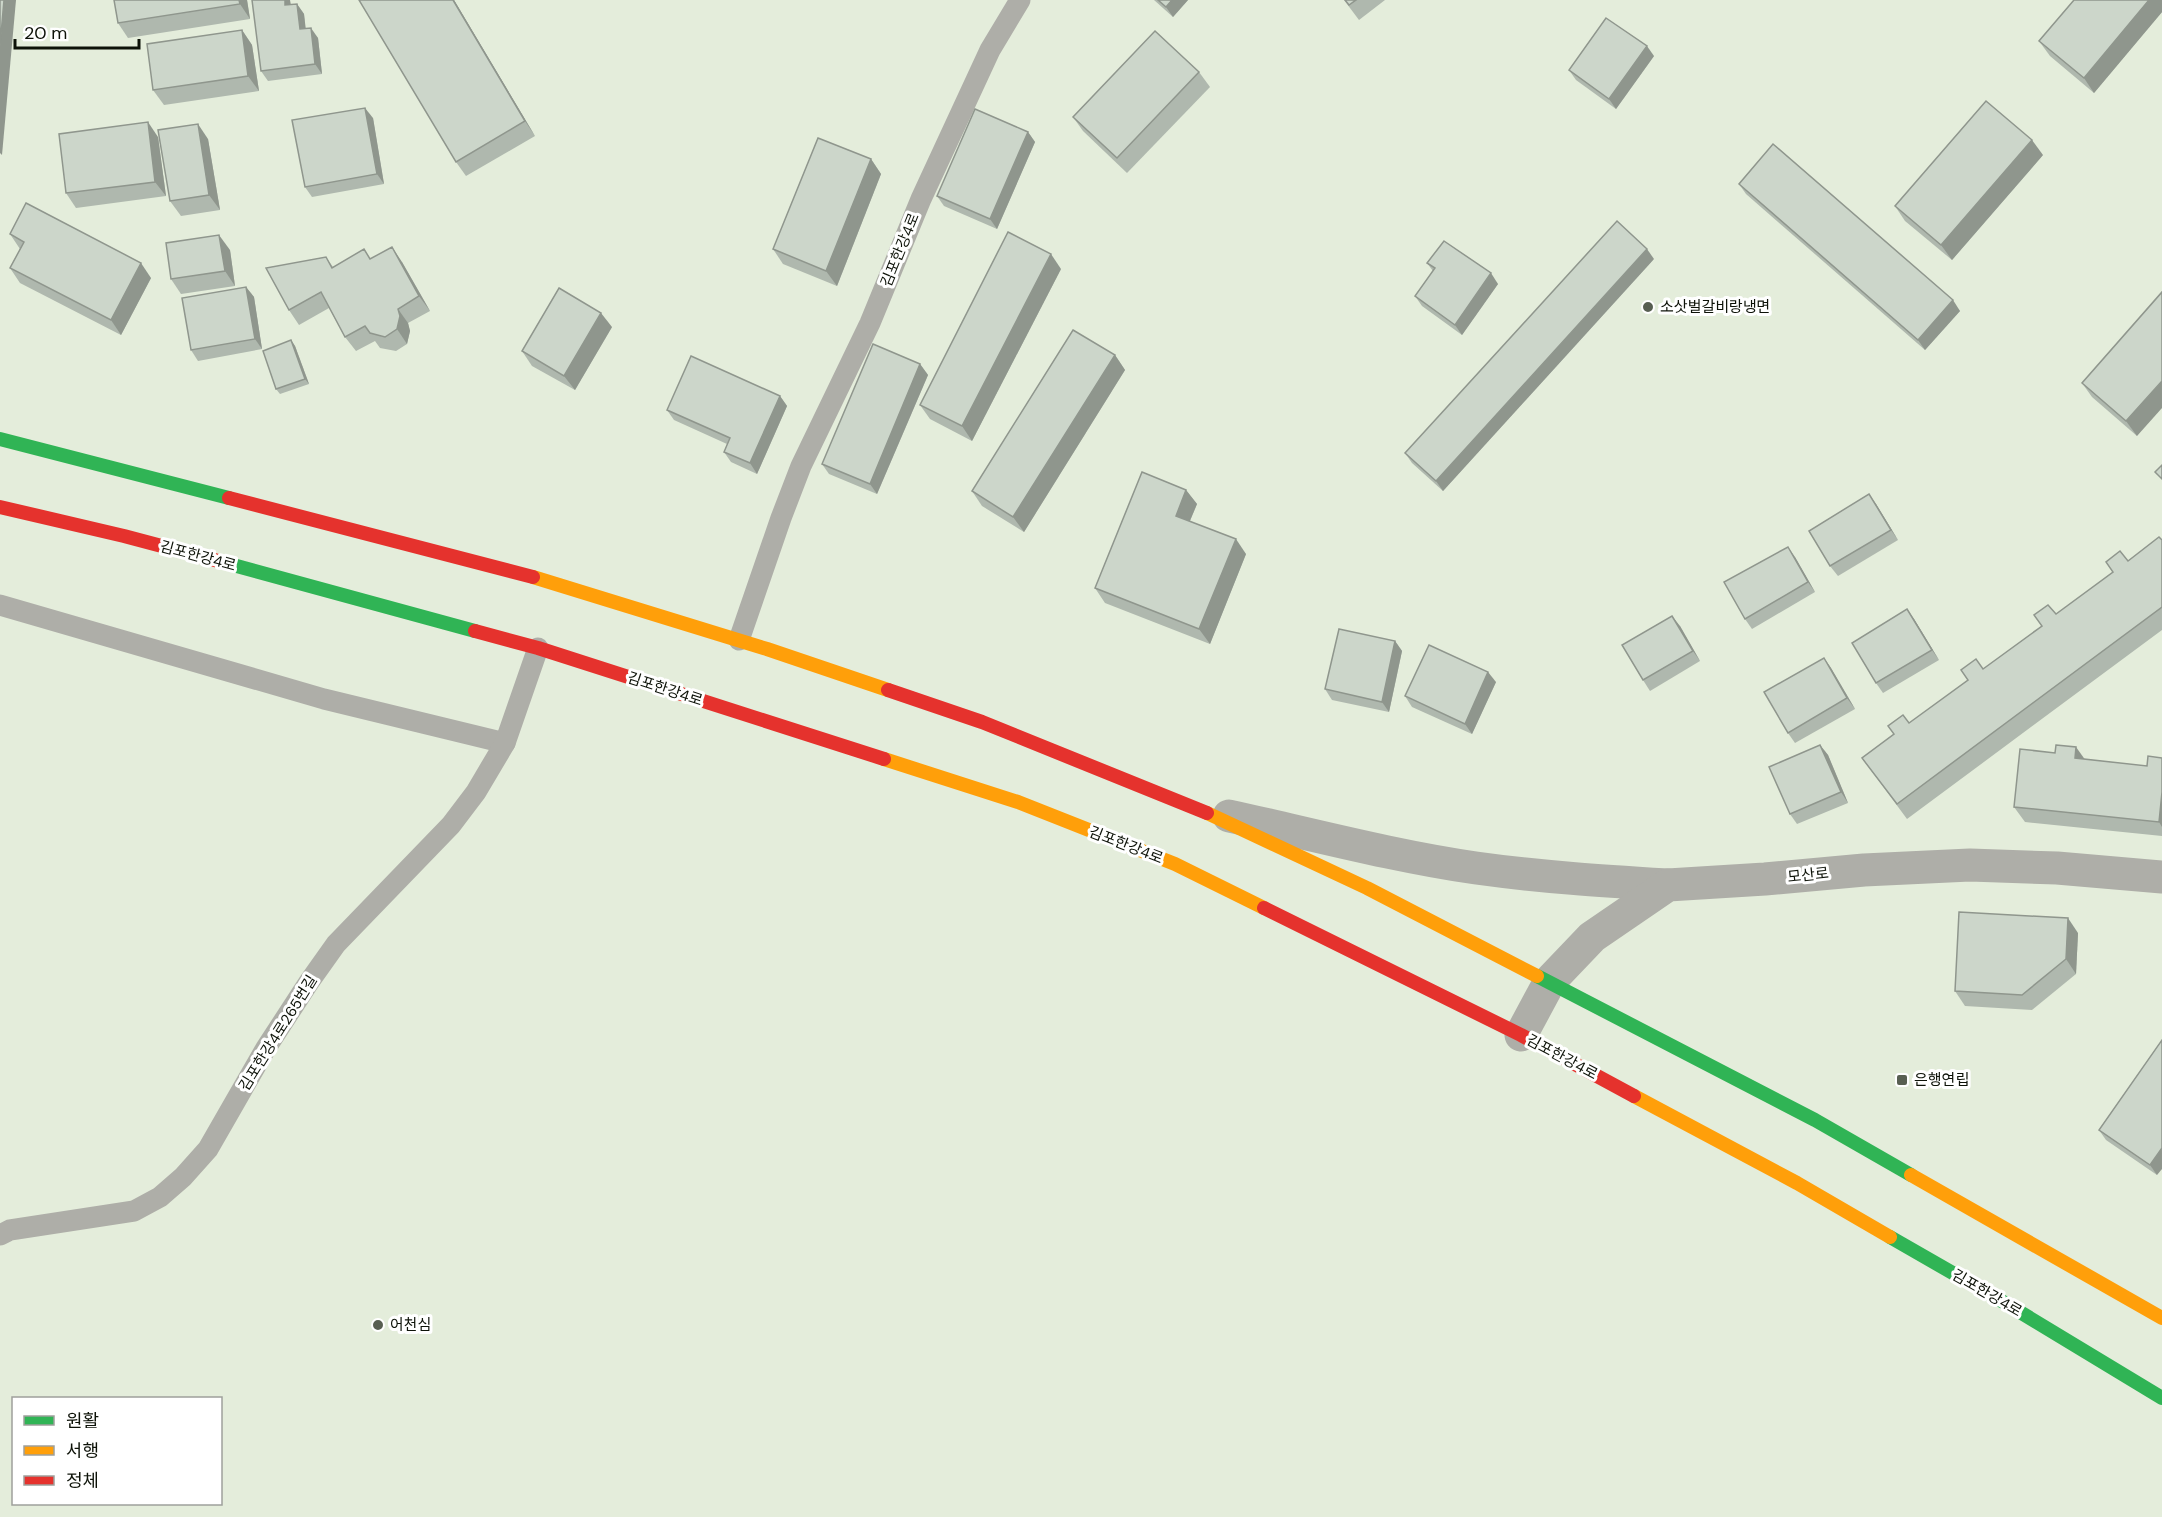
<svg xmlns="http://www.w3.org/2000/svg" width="2162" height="1517" font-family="'DM Sans','Noto Sans KR',sans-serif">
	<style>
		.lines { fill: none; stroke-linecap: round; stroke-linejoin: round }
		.lane { stroke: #aeaea8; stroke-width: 21 }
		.street { stroke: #aeaea8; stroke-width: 33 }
		.fast { stroke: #30b455; stroke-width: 14 }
		.slow { stroke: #ff9f0a; stroke-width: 14 }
		.jam { stroke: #e5322d; stroke-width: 14 }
		.wall { fill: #afb8ae }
		.shaded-wall { fill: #8f968d }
		.building { fill: #ccd6ca; stroke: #8f968d; stroke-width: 1.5 }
		.poi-dot { fill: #585f52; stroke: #fff; stroke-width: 2 }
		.labels { text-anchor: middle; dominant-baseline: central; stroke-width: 6; stroke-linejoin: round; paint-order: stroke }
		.street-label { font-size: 15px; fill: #0d1208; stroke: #fff }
		.poi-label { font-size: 15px; fill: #0d1208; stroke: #fff; text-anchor: start }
	</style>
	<rect width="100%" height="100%" fill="#e4eddb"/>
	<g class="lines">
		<g class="lane">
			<polyline points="0,605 324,699 505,743"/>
			<polyline points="739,640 781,518 801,466 870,323 921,199 990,50 1020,0"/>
			<polyline points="0,1235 10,1230 134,1211 160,1197 183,1177 208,1149 266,1048 309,982 336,944 451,825 476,792 505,743 538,648"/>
		</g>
		<g class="street">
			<path d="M1229 816C1311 834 1393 856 1476 868 1540 877 1604 881 1668 885"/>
			<polyline points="1521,1035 1550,981 1592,937 1668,885 1765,879 1864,870 1970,865 2057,868 2162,877"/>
		</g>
		<g class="fast">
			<polyline points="0,439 229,498"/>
			<polyline points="222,562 475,631"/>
			<polyline points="1537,976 1815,1120 1911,1175"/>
			<polyline points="1890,1237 2005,1303 2162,1398"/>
		</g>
		<g class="slow">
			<polyline points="533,577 767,649 888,690"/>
			<polyline points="884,759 1018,802 1175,864 1264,908"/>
			<polyline points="1207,813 1367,888 1537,976"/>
			<polyline points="1634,1096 1797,1183 1890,1237"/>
			<polyline points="1911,1175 2162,1318"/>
		</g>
		<g class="jam">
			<polyline points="229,498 533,577"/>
			<polyline points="0,507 124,536 222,562"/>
			<polyline points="475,631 538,648 884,759"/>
			<polyline points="888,690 982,722 1207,813"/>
			<polyline points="1264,908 1521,1035 1634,1096"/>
		</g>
	</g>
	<g class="wall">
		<polygon points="247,0 250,19 128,38 118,23"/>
		<polygon points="454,0 535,136 466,176 456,162"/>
		<polygon points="1154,0 1188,0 1173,17"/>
		<polygon points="1344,0 1385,0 1359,20"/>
		<polygon points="2162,0 2162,12 2094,93 2050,56 2039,41"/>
		<polygon points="297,4 304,14 305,28 318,38 322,74 268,81 261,71 291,5"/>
		<polygon points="242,30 252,45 259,91 164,105 153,90"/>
		<polygon points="1654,56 1616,109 1576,80 1569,70"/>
		<polygon points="1199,72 1210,87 1127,173 1083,131 1073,117"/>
		<polygon points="373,118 384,184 312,197 305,187"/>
		<polygon points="1028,132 1035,142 997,229 944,206 937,196"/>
		<polygon points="158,137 166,196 76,208 66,193"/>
		<polygon points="208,139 220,210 181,216 170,201"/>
		<polygon points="2043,155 1952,260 1905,221 1895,206"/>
		<polygon points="871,159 881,174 837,286 783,264 773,249"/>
		<polygon points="1739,184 1960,311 1925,350 1746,194"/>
		<polygon points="10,234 151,278 121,335 20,283 10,268 20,249"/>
		<polygon points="230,250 235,286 181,294 171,279"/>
		<polygon points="326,257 333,267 370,259 402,262 430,311 408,323 410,331 407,344 396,351 380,348 375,341 356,351 345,337 329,308 299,325 289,310"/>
		<polygon points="1654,259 1443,491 1412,463 1405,453"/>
		<polygon points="1427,263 1498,284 1462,335 1422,306 1415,296 1433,271"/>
		<polygon points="1061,269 972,441 930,419 920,405"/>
		<polygon points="246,287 254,297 262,349 198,361 191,350"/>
		<polygon points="2162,292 2137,436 2092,397 2082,383"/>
		<polygon points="612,327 575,390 532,366 522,351"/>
		<polygon points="291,340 295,346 309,384 280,394 276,389"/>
		<polygon points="1115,355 1125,370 1024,532 982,506 972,491"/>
		<polygon points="920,364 928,375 877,494 829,474 822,464"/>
		<polygon points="780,396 787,406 757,474 731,462 724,452 727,444 674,420 667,410"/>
		<polygon points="1186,490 1197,504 1190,521 1246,554 1210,644 1105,603 1095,588"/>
		<polygon points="1876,504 1898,540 1838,576 1830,566"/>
		<polygon points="2162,540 2162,630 1907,819 1862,758 2042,626 2128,561"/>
		<polygon points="1795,557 1815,592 1752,629 1745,619"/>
		<polygon points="1914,619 1939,660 1883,693 1876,683"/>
		<polygon points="1680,626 1700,661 1650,691 1643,680"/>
		<polygon points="1395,641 1402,651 1389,712 1332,700 1325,689"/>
		<polygon points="1824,658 1831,668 1855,709 1795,743 1788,733"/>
		<polygon points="1496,682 1472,734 1412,707 1405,696"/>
		<polygon points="1820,745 1828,755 1848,803 1797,824 1790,814"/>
		<polygon points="2162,758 2162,836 2025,822 2014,807 2084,759 2147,766"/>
		<polygon points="2078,933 2076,974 2032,1010 1965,1006 1955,991"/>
		<polygon points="2162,1040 2157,1175 2106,1140 2099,1130"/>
	</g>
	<g class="shaded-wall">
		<polygon points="4,0 16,0 2,155 0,153 0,46"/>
		<polygon points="239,0 247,0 250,19 240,4"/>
		<polygon points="285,0 290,0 293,16 285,5"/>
		<polygon points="453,0 454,0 535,136 525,121"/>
		<polygon points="1172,0 1188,0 1173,17 1166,7"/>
		<polygon points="2149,0 2162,0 2162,12 2094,93 2084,78"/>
		<polygon points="297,4 304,14 307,39 300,29"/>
		<polygon points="311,28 318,38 322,74 315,64"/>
		<polygon points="242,30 252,45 259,91 248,76"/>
		<polygon points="1647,46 1654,56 1616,109 1609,99"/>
		<polygon points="365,108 373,118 384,184 377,174"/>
		<polygon points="148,122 158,137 166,196 155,182"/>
		<polygon points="198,124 208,139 220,210 209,195"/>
		<polygon points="1028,132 1035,142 997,229 990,219"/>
		<polygon points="2032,140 2043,155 1952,260 1941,245"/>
		<polygon points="871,159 881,174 837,286 826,271"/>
		<polygon points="219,235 230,250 235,286 225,271"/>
		<polygon points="392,247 402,262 430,311 419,296"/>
		<polygon points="1647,249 1654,259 1443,491 1436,481"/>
		<polygon points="1051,254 1061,269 972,441 962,426"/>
		<polygon points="141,263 151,278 121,335 111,320"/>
		<polygon points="1491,273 1498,284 1462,335 1455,325"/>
		<polygon points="246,287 254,297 262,349 255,339"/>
		<polygon points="1953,300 1960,311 1925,350 1918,340"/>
		<polygon points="398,309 408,323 410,331 407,344 397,329"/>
		<polygon points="601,313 612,327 575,390 564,376"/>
		<polygon points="291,340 295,346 309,384 305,379"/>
		<polygon points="1115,355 1125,370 1024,532 1013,517"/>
		<polygon points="920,364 928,375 877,494 870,484"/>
		<polygon points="2162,381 2162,408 2137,436 2126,421"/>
		<polygon points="780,396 787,406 757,474 750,463"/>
		<polygon points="1186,490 1197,504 1186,530 1176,516"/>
		<polygon points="1869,494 1876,504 1898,540 1891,530"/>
		<polygon points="1236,539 1246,554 1210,644 1199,629"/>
		<polygon points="1788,547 1795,557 1815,592 1808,582"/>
		<polygon points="1907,609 1914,619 1939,660 1932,650"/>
		<polygon points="1672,616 1680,626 1700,661 1693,651"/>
		<polygon points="1395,641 1402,651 1389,712 1382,702"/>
		<polygon points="1824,658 1831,668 1855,709 1847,698"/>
		<polygon points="1488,672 1496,682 1472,734 1465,724"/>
		<polygon points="1820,745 1828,755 1848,803 1841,792"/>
		<polygon points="2076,747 2086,761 2075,758"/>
		<polygon points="2162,792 2162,827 2159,822"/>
		<polygon points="2068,918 2078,933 2076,974 2066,959"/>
		<polygon points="2162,1148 2162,1169 2157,1175 2150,1165"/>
	</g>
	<g class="building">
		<polygon points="0,0 4,0 0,46"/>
		<polygon points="114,0 239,0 240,4 118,23"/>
		<polygon points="252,0 285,0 285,5 297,4 300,29 311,28 315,64 261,71"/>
		<polygon points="359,0 453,0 525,121 456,162"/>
		<polygon points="1158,0 1172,0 1166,7"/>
		<polygon points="1345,0 1356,0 1349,5"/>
		<polygon points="2074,0 2149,0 2084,78 2039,41"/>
		<polygon points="1606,18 1647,46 1609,99 1569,70"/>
		<polygon points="242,30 248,76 153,90 147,44"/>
		<polygon points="1155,31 1199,72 1117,158 1073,117"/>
		<polygon points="1986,101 2032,140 1941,245 1895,206"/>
		<polygon points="365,108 377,174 305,187 292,120"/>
		<polygon points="975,109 1028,132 990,219 937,196"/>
		<polygon points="148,122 155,182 66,193 59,134"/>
		<polygon points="198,124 209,195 170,201 158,130"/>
		<polygon points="818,138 871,159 826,271 773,249"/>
		<polygon points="1773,144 1953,300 1918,340 1739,184"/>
		<polygon points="26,203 141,263 111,320 10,268 24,242 10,234"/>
		<polygon points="1617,221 1647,249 1436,481 1405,453"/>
		<polygon points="1008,232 1051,254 962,426 920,405"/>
		<polygon points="219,235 225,271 171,279 166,243"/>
		<polygon points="1444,241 1491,273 1455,325 1415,296 1435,268 1427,263"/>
		<polygon points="392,247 419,296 398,309 400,316 397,329 385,337 370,333 365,326 345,337 321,292 289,310 266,268 326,257 332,268 364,249 370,259"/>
		<polygon points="246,287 255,339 191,350 182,298"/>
		<polygon points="559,288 601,313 564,376 522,351"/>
		<polygon points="2162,292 2162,381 2126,421 2082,383"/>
		<polygon points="1073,330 1115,355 1013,517 972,491"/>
		<polygon points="291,340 305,379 276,389 263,351"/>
		<polygon points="873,344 920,364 870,484 822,464"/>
		<polygon points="691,356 780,396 750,463 724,452 730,438 667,410"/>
		<polygon points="2162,465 2162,479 2155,472"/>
		<polygon points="1142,472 1186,490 1176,516 1236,539 1199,629 1095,588"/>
		<polygon points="1869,494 1891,530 1830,566 1809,531"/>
		<polygon points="2159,537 2162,540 2162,607 1897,804 1862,758 1894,734 1888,726 1903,715 1909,723 1968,680 1961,670 1976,659 1983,669 2042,626 2034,615 2048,605 2056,614 2113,572 2106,562 2120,551 2128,561"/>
		<polygon points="1788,547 1808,582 1745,619 1724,582"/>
		<polygon points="1907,609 1932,650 1876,683 1852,643"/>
		<polygon points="1672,616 1693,651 1643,680 1622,645"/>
		<polygon points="1339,629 1395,641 1382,702 1325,689"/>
		<polygon points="1429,645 1488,672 1465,724 1405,696"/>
		<polygon points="1824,658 1847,698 1788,733 1764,692"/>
		<polygon points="1820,745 1841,792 1790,814 1769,767"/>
		<polygon points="2056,745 2076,747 2075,758 2147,766 2148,756 2162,758 2162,792 2159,822 2014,807 2020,749 2055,753"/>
		<polygon points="1959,912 2068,918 2066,959 2022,995 1955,991"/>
		<polygon points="2162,1040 2162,1148 2150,1165 2099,1130"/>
	</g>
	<g class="poi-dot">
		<circle cx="1648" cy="307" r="6"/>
		<rect x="1896" y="1074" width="12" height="12" rx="3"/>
		<circle cx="378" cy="1325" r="6"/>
	</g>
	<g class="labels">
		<g class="street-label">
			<text transform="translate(900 250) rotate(-68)">김포한강4로</text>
			<text transform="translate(198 556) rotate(15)">김포한강4로</text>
			<text transform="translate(665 689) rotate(18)">김포한강4로</text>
			<text transform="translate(1126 845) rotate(21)">김포한강4로</text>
			<text transform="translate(1808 875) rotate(-6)">모산로</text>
			<text transform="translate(278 1033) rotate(-58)">김포한강4로265번길</text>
			<text transform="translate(1562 1057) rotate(28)">김포한강4로</text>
			<text transform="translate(1987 1293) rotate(30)">김포한강4로</text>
		</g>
		<g class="poi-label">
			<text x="1660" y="307">소삿벌갈비랑냉면</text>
			<text x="1914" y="1080">은행연립</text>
			<text x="390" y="1325">어천심</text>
		</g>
	</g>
	<rect x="12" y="1397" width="210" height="108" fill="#ffffff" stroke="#9ea09c" stroke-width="1.5"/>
	<rect x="24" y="1416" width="30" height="9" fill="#30b455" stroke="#9ea09c" stroke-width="1.5"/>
	<text x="66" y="1427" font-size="18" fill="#0d1208">원활</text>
	<rect x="24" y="1446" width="30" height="9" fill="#ff9f0a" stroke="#9ea09c" stroke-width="1.5"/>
	<text x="66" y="1457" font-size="18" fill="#0d1208">서행</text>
	<rect x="24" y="1476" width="30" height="9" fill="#e5322d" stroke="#9ea09c" stroke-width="1.5"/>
	<text x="66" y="1487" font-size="18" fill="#0d1208">정체</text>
	<path d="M15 39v9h124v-9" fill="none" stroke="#0d1208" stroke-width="3"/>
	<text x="24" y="39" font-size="18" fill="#0d1208" stroke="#ffffff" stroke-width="4.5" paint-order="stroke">20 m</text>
</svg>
